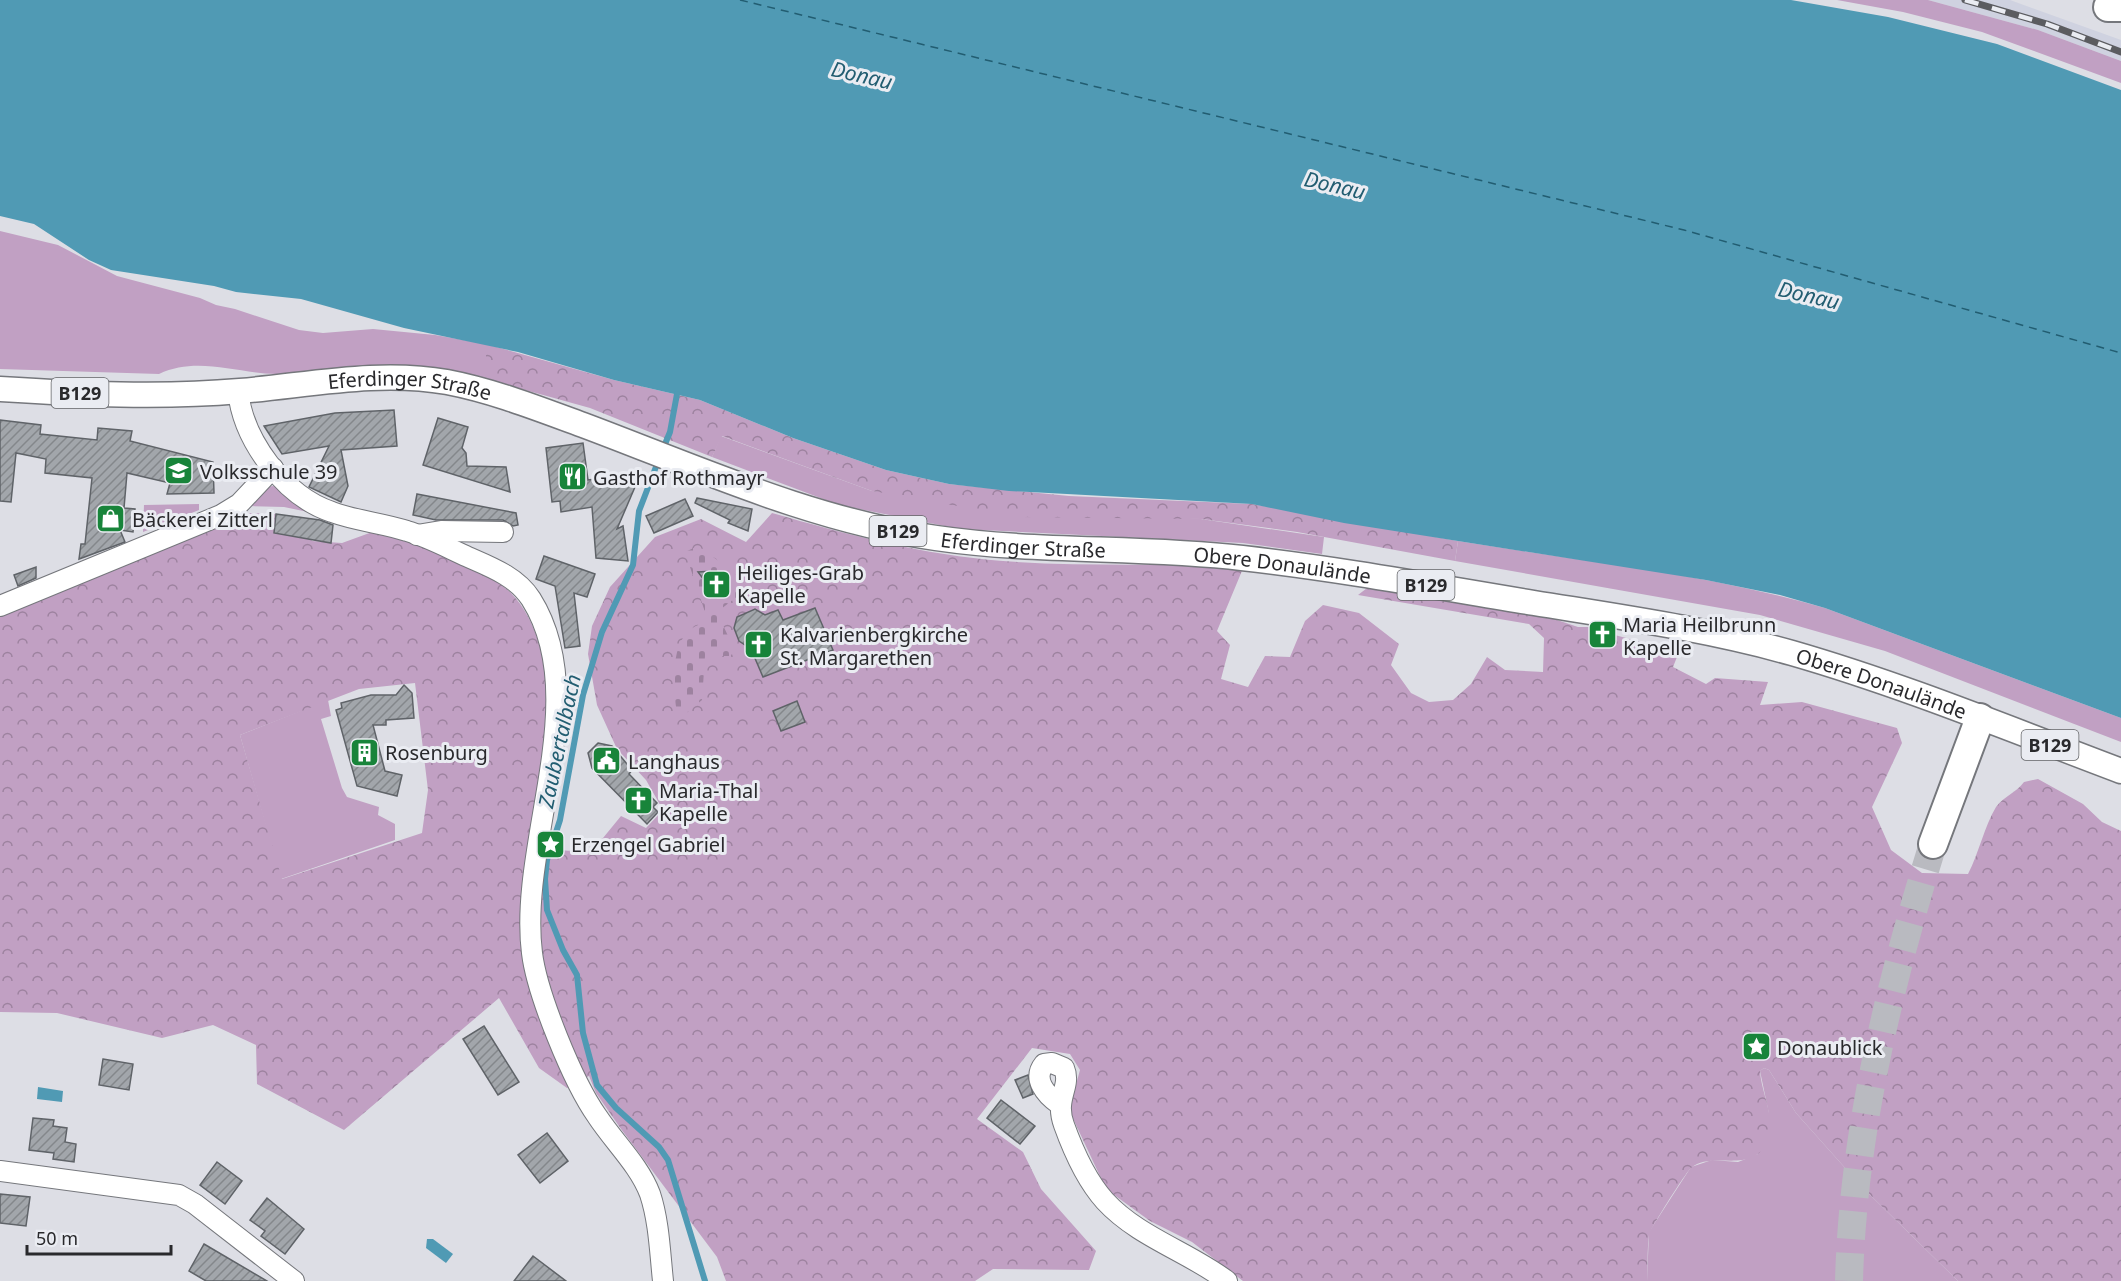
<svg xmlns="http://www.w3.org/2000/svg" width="2121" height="1281" font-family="'Noto Sans',sans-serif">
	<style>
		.built { fill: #cfd2e0 }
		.green { fill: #c1a0c3 }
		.forest { fill: url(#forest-crowns); fill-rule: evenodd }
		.cemetery { fill: url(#cemetery-stones) }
		.water { fill: #509ab4 }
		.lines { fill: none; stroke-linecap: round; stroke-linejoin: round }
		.stream { stroke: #509ab4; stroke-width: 6 }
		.ferry { stroke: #225d71; stroke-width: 1.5; stroke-dasharray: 8 6; stroke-linecap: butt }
		.building { fill: url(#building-hatch); stroke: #5f6368; stroke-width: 1.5 }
		.highway-tunnel { stroke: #b9bac0; stroke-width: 28; stroke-dasharray: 28 14; stroke-linecap: butt }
		.minor-casing { stroke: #75777c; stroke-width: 22 }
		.major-casing { stroke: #75777c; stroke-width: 27 }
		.highway-casing { stroke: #75777c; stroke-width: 32 }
		.minor { stroke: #fff; stroke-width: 20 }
		.major { stroke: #fff; stroke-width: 24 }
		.highway { stroke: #fff; stroke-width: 28 }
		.rail-casing { stroke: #5b5c60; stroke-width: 7 }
		.rail { stroke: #eaecf2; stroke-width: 4.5; stroke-dasharray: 14; stroke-linecap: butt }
		.labels { text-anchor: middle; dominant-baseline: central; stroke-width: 6; stroke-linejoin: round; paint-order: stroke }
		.shield { fill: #eaecf2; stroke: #636467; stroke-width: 1.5 }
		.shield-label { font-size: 18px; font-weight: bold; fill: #29292c }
		.street-label { font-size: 20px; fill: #29292c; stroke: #eaecf2 }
		.poi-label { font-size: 20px; fill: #29292c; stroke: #eaecf2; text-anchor: start }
		.water-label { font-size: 21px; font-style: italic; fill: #225d71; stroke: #eaecf2 }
	</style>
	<defs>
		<pattern id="forest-crowns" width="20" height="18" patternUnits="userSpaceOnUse" patternTransform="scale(1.5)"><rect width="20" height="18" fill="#c1a0c3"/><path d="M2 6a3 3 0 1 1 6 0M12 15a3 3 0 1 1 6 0" fill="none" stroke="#9d829f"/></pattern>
		<pattern id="cemetery-stones" width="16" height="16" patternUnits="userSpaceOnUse" patternTransform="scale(1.5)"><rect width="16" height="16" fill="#c1a0c3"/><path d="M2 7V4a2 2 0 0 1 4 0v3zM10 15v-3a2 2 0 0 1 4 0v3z" fill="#9d829f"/></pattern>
		<pattern id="building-hatch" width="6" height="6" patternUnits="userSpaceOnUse" patternTransform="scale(1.5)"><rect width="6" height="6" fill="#a2a6ab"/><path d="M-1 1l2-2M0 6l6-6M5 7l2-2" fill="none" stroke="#84878b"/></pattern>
	</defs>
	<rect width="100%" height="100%" fill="#dddee5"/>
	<polygon class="built" points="1928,0 2010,0 2121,40 2121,61 2038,30"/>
	<g class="green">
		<polygon points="1837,0 1928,0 2038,30 2121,61 2121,83 1982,32 1903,12"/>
		<path d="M0 231 58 245 117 276 200 298 216 305 235 309 299 330 323 333 373 329 435 335 486 344V379C450 372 414 364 377 365 343 366 310 375 276 374 236 373 197 356 159 374L0 369Z"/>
		<polygon points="721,436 872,491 1201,519 1324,537 1322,554 1243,543 960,529 839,505 712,457"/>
		<polygon points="273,486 276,487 313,513 284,507 248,506 268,487"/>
		<polygon points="199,504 199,510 143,532 144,505"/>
		<path d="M1458 541C1581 561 1705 573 1825 608L2121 718V742L1885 651 1760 615 1455 561Z"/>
		<polygon points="328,700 331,716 321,719 342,788 347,797 379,807 378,815 395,824 395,840 281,879 240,735"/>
		<polygon points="1764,1068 1769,1070 1796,1113 1863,1188 1958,1281 1647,1281 1649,1232 1691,1167 1712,1160 1738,1162 1758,1154 1769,1114 1760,1071"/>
	</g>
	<g class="forest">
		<polygon points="486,344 614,380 700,400 793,438 886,470 949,484 1069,496 1252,504 1458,541 1455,561 1297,532 1201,519 1020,517 872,491 722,436 712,457 590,408 486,379"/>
		<path d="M251 513 276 514 274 533 311 538 312 541 342 543 375 531C413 543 484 565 511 593 542 625 550 679 546 722 543 758 535 794 532 831 552 854 565 852 594 849L621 816 646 828 663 810 646 780 617 749 597 705 588 654 592 626 610 587 655 537 701 519 746 542 772 513C849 535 924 555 1003 561 1083 567 1164 563 1244 566L1217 631 1230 645 1221 679 1248 687 1265 656 1290 657 1305 621 1323 605 1359 613 1399 644 1391 665 1411 693 1429 702 1453 700 1471 684 1487 657 1505 670 1543 672 1544 638 1529 624 1358 595 1371 585 1524 609 1578 627H1595L1593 641 1610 643 1611 634 1679 652 1673 667 1706 684 1715 678 1768 682 1760 705 1802 702 1897 728 1902 743 1872 807 1891 850 1922 873 1968 874C1979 853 1984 827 1996 807 2004 796 2016 793 2024 782L2038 779 2083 804 2102 822 2121 831V1281H1958L1863 1188 1796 1113 1769 1070 1764 1068 1760 1071C1761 1092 1776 1118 1768 1139 1754 1177 1713 1149 1691 1168 1686 1172 1650 1229 1649 1235 1647 1249 1648 1266 1647 1281H1243L1192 1242 1150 1221 1106 1189 1069 1110 1080 1070 1070 1054 1032 1048 977 1119 1023 1152 1041 1189 1096 1251 1089 1270 993 1269 975 1281H726L717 1257 621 1129 596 1093 589 1076 567 1088 539 1068 499 998 344 1130 257 1084 256 1045 213 1025 162 1038 57 1013 0 1012V615L239 515ZM415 683 428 790 422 833 282 879 240 735 359 689Z"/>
	</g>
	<path class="cemetery" d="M698 546 731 570 748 588 721 609 729 619 722 623 735 651 730 656H705L702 700 678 720C674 695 668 646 691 629 695 626 702 623 708 621L685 552Z"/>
	<g class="water">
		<polygon points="0,0 1791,0 1888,17 1997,44 2121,90 2121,718 1825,608 1780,595 1706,580 1344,523 1252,504 1009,491 949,484 886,470 793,438 700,400 614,380 518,352 404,328 301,299 236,292 214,286 111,270 89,260 34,224 0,216"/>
		<polygon points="38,1087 63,1091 62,1102 37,1099"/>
		<polygon points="427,1239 433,1239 453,1254 446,1263 426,1248"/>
	</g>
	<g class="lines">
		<g class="stream">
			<polyline points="663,449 670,432 677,394"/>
			<polyline points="659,459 639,511 633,565 602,632 583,695 560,820 547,860 545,879 547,910 563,950 577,975 583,1033 597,1085 616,1108 659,1147 668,1160 705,1281"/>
		</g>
		<polyline class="ferry" points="740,0 1684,230 2121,353"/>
	</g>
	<g class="building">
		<polygon points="394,410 397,446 341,450 348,486 341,502 309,487 329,446 282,454 264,426 335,413"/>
		<polygon points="438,418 468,427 462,448 466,453 467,466 506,467 510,492 423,465"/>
		<polygon points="0,420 41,425 40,434 97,440 98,428 132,431 130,441 213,462 214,493 167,494 170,483 127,473 124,508 135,509 133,532 120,530 125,542 79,559 81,544 85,544 92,478 45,473 46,459 16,453 11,502 0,501"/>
		<polygon points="583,443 588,480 641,473 617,529 623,526 628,561 596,558 592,507 561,512 560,501 552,502 546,448"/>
		<polygon points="417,494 516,513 518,525 513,526 503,520 436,520 413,515"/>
		<polygon points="697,498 752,509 748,531 728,523 730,520 695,503"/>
		<polygon points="685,499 693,516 654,533 646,516"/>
		<polygon points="276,514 320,520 333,525 331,543 274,533"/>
		<polygon points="544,556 595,574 587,597 574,593 580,646 565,648 555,586 536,579"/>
		<polygon points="36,567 36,578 18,586 14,575"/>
		<polygon points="716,571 727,587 716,596 698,572"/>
		<polygon points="815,608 833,650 763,677 751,649 739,641 734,628 737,617 755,609 765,615 778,610 783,620"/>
		<polygon points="404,685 412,693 414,718 386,720 386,725 373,725 385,771 402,775 397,796 357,786 336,710 342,708 341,703 371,695 396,695"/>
		<polygon points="797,701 805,722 781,731 773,711"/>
		<polygon points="598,743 612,746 632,770 629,774 657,803 653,807 658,812 647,824 592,768 588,753"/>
		<polygon points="484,1026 519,1082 498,1095 463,1039"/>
		<polygon points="103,1059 133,1064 129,1090 99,1085"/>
		<polygon points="1028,1075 1033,1094 1023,1098 1015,1080"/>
		<polygon points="1001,1100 1035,1126 1020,1144 987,1118"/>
		<polygon points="33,1118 54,1120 53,1126 67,1128 65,1142 76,1144 74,1162 53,1159 54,1153 29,1150"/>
		<polygon points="547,1133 568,1161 540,1183 518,1155"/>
		<polygon points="217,1162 242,1181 225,1204 200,1185"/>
		<polygon points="0,1194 30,1197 26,1226 0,1223"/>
		<polygon points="267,1198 304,1229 285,1254 261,1236 265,1231 250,1220"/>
		<polygon points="204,1244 267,1281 206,1281 189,1271"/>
		<polygon points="533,1256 566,1281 514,1281"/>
	</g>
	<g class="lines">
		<path class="highway-tunnel" d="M1849 1281C1853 1132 1889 986 1933 844"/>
		<defs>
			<g id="minor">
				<path d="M238 391C243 440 284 496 332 512 356 521 383 523 407 531 428 537 448 548 468 557 491 567 517 577 531 599 594 699 518 843 532 953 537 994 573 1082 597 1116 614 1142 639 1165 650 1194 659 1221 660 1253 663 1281"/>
				<polyline points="417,535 441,531 503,532"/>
				<polyline points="0,606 221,515 239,504 273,468"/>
				<path d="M1059 1104C1046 1095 1032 1079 1044 1064L1052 1063 1064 1068C1072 1087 1054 1098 1064 1125 1073 1150 1087 1181 1105 1201 1138 1237 1189 1252 1227 1281"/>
				<polyline points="0,1171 179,1195 195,1204 294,1281"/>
			</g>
			<g id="major">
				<path id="s1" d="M0 389C80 394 160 398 240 391 310 385 378 370 447 382 494 391 539 409 583 425 698 468 814 521 936 538 1038 553 1140 546 1242 558 1340 569 1437 587 1534 603 1620 617 1707 629 1792 653 1903 685 2012 730 2121 771"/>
			</g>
			<g id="highway">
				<polyline points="2108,7 2121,7"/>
				<polyline points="1933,844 1980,718"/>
			</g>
		</defs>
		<use href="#minor" class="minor-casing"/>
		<use href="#major" class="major-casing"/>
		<use href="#highway" class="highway-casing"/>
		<use href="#minor" class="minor"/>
		<use href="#major" class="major"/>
		<use href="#highway" class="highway"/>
		<defs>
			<polyline id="rail" points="1965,0 2047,24 2121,52"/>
		</defs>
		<use href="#rail" class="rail-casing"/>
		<use href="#rail" class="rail"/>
	</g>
	<defs>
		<symbol id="school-square" viewBox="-11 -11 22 22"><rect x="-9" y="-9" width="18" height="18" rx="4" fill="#18843a" stroke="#eaecf2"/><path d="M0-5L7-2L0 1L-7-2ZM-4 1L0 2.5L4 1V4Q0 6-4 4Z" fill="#fff"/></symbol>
		<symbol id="restaurant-square" viewBox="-11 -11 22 22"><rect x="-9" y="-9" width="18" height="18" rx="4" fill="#18843a" stroke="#eaecf2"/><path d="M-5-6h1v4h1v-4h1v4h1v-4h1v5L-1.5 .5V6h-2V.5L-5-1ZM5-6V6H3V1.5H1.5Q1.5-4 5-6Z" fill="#fff"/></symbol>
		<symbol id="shop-square" viewBox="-11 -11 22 22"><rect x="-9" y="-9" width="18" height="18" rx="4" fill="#18843a" stroke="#eaecf2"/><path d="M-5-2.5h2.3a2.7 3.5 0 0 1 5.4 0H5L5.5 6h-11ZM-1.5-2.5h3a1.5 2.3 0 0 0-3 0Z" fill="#fff"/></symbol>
		<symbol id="church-square" viewBox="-11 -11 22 22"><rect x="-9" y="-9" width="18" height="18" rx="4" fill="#18843a" stroke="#eaecf2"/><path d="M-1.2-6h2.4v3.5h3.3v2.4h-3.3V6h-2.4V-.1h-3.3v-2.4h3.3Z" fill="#fff"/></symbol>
		<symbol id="building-square" viewBox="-11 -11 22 22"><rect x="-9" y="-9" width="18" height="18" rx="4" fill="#18843a" stroke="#eaecf2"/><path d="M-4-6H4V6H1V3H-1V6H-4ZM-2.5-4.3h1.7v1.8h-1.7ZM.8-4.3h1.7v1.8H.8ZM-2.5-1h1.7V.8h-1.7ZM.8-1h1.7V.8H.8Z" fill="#fff"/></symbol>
		<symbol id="civic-square" viewBox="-11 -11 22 22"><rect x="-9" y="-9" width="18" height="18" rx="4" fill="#18843a" stroke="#eaecf2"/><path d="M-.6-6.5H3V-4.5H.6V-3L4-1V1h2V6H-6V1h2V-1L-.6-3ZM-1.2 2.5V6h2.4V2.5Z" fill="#fff"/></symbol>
		<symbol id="sight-square" viewBox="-11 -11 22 22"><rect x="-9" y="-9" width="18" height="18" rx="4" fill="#18843a" stroke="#eaecf2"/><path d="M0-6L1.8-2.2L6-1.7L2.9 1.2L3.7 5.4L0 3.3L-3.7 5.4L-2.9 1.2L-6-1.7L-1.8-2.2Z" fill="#fff"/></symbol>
	</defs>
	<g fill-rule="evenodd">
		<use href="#school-square" x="162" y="454" width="33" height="33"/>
		<use href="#restaurant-square" x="556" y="460" width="33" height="33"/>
		<use href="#shop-square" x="94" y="502" width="33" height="33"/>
		<use href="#church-square" x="700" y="568" width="33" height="33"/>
		<use href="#church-square" x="1586" y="618" width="33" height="33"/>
		<use href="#church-square" x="742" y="628" width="33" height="33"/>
		<use href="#building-square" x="348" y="736" width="33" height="33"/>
		<use href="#civic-square" x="590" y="744" width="33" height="33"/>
		<use href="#church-square" x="622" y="784" width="33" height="33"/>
		<use href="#sight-square" x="534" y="828" width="33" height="33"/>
		<use href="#sight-square" x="1740" y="1030" width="33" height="33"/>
	</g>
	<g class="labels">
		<g class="shield">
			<rect x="51.5" y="378" width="57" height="30" rx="4.5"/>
			<rect x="869.5" y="516" width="57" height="30" rx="4.5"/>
			<rect x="1397.5" y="570" width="57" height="30" rx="4.5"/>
			<rect x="2021.5" y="730" width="57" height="30" rx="4.5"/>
		</g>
		<g class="shield-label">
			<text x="80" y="393">B129</text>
			<text x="898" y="531">B129</text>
			<text x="1426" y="585">B129</text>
			<text x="2050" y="745">B129</text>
		</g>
		<g class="street-label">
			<text stroke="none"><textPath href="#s1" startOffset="411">Eferdinger Straße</textPath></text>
			<text stroke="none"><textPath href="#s1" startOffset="1050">Eferdinger Straße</textPath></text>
			<text stroke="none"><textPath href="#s1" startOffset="1310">Obere Donaulände</textPath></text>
			<text stroke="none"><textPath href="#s1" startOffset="1922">Obere Donaulände</textPath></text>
		</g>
		<g class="poi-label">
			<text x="200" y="471">Volksschule 39</text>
			<text x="593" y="477">Gasthof Rothmayr</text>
			<text x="132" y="519">Bäckerei Zitterl</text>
			<text x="737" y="572">Heiliges-Grab<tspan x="737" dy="23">Kapelle</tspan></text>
			<text x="1623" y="624">Maria Heilbrunn<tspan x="1623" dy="23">Kapelle</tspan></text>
			<text x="780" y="634">Kalvarienbergkirche<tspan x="780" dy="23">St. Margarethen</tspan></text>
			<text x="385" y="752">Rosenburg</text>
			<text x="628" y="761">Langhaus</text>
			<text x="659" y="790">Maria-Thal<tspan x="659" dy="23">Kapelle</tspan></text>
			<text x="571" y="844">Erzengel Gabriel</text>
			<text x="1777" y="1047">Donaublick</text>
		</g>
		<g class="water-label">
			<text transform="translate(862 75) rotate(13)">Donau</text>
			<text transform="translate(1335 185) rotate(13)">Donau</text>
			<text transform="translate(1809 295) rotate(13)">Donau</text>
			<text transform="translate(559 741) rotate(-78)">Zaubertalbach</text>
		</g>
	</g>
	<path d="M27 1245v9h144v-9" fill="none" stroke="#29292c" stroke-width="3"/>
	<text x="36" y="1245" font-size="18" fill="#29292c" stroke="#eaecf2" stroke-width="4.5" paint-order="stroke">50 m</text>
</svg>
